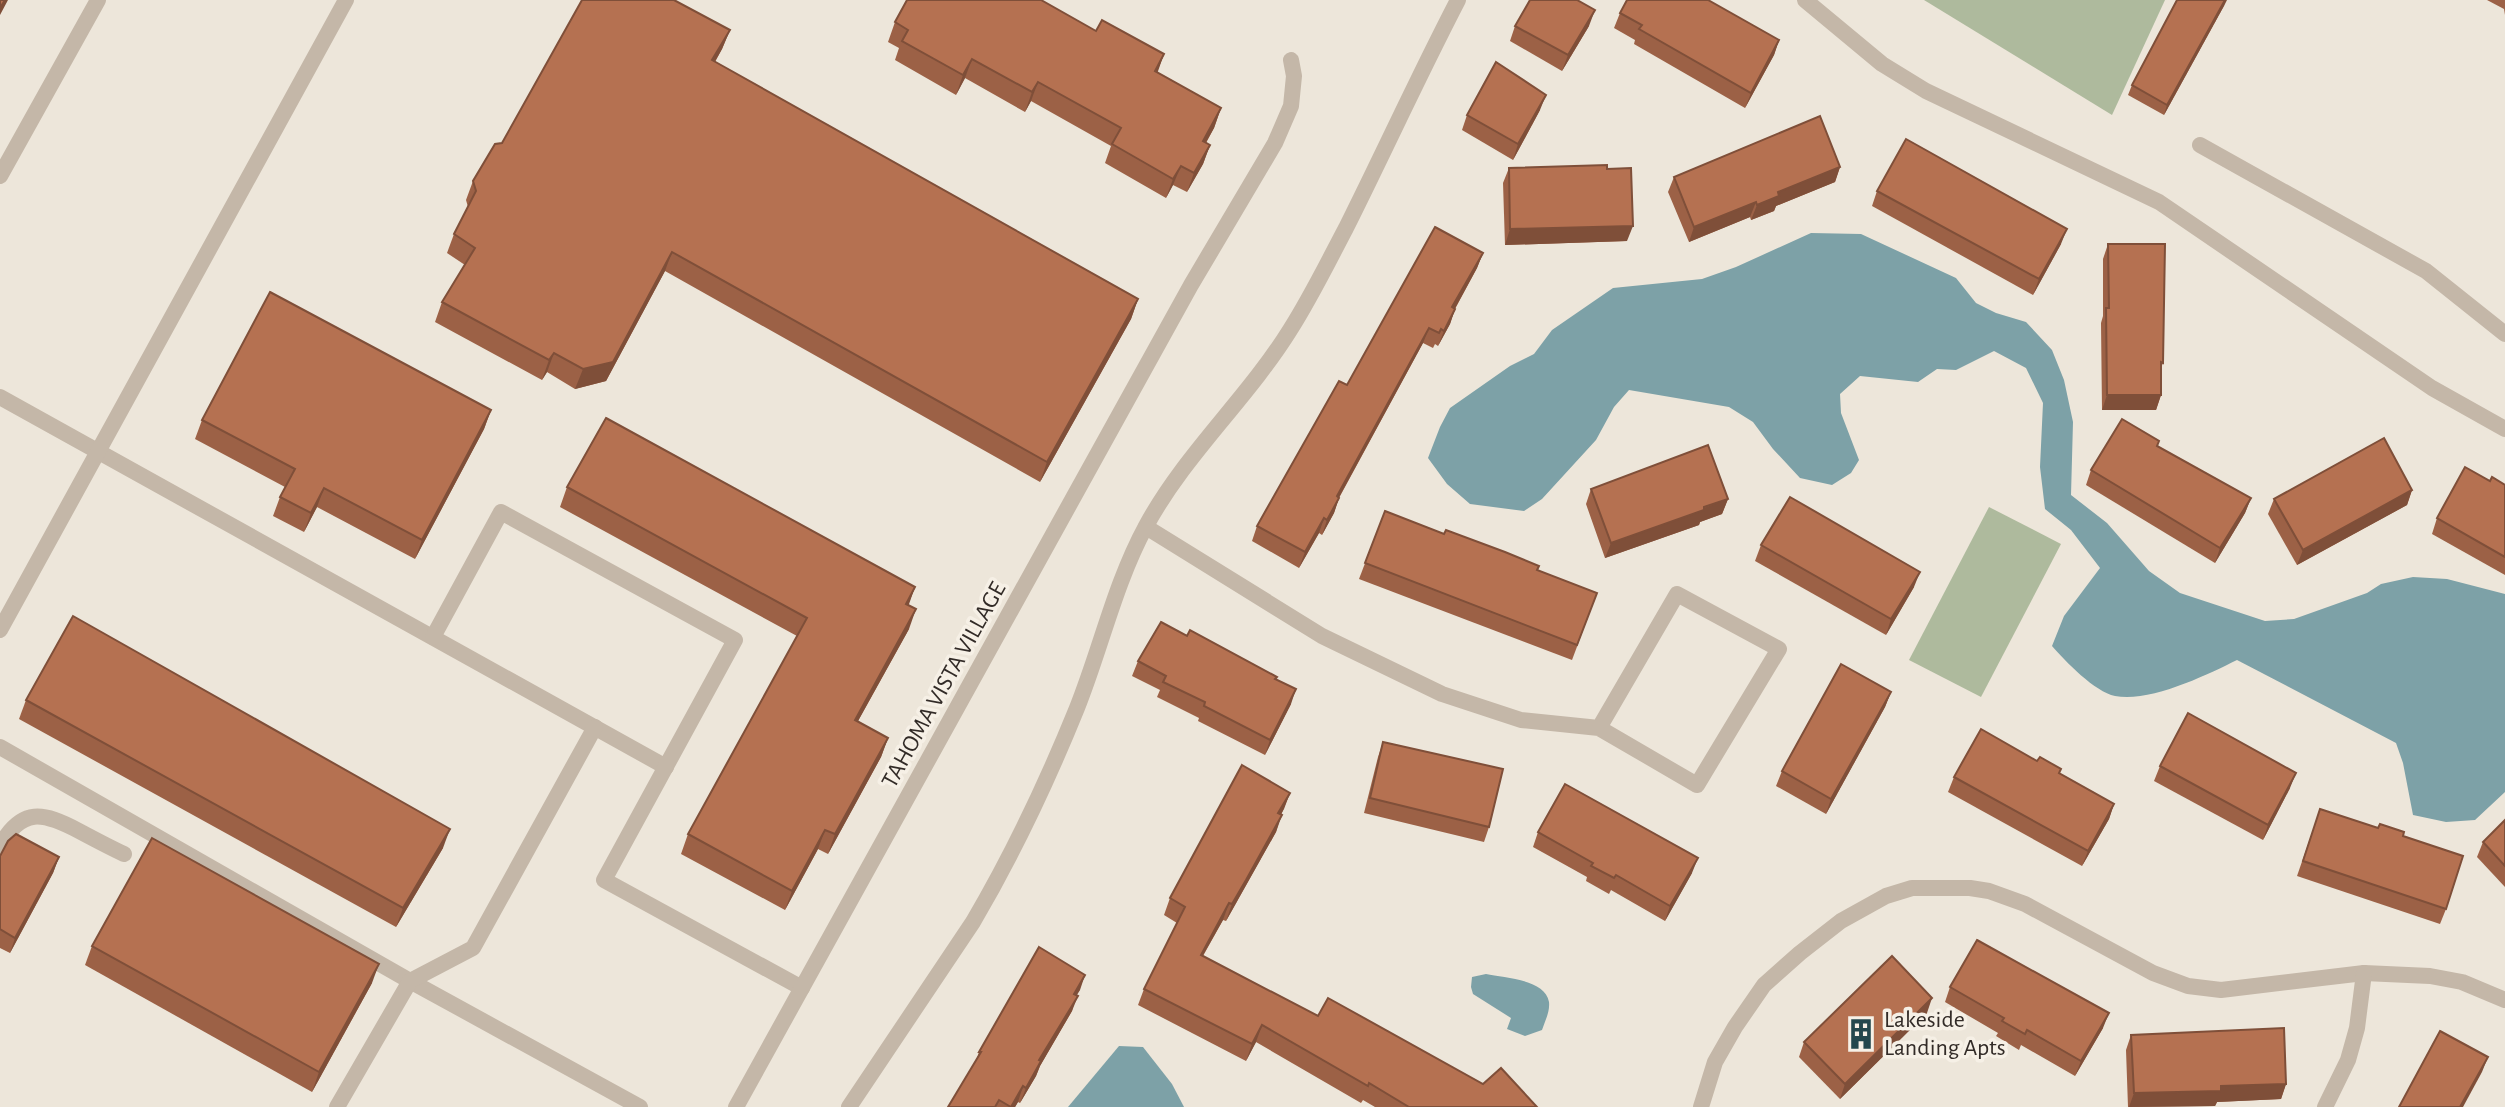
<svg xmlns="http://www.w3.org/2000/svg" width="2505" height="1107" font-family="'Alegreya Sans',sans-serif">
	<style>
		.green { fill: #aeba9d }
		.water { fill: #7da1a7 }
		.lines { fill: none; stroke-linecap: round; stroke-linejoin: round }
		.lane { stroke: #c4b7a8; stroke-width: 16 }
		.wall { fill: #9c6146 }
		.shaded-wall { fill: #7f4f39 }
		.building { fill: #b57151; stroke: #7f4f39; stroke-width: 2 }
		.labels { text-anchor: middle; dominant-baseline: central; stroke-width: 7; stroke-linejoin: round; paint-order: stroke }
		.street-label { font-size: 24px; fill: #322b27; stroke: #f6f0e6 }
		.poi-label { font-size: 24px; fill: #322b27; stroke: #f6f0e6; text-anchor: start }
	</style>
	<rect width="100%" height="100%" fill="#ede6da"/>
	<g class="green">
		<polygon points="1924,0 2165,0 2112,115"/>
		<polygon points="1989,507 2061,544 1981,697 1909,660"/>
	</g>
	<g class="water">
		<path d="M1811 233 1861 234 1956 278 1976 303 1996 313 2026 322 2052 350 2064 380 2073 422 2071 495 2107 523 2149 571 2180 593 2265 621 2294 619 2367 593 2381 584 2413 577 2447 579 2505 594V792L2475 820 2446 822 2413 815 2403 763 2396 743 2237 660C2207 675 2149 703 2115 696 2095 692 2065 661 2052 646L2064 616 2100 568 2071 530 2045 509 2040 467 2043 403 2026 368 1994 351 1956 370 1937 369 1918 382 1860 376 1840 394 1841 413 1859 460 1851 473 1832 485 1800 478 1773 449 1753 422 1729 407 1629 390 1614 407 1596 440 1542 499 1524 511 1470 504 1447 484 1428 458 1440 427 1450 408 1510 366 1534 354 1552 330 1613 288 1702 279 1736 267Z"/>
		<path d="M1486 974C1504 978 1545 979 1549 1002 1550 1012 1545 1021 1542 1030L1525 1036 1507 1029 1511 1018 1473 994 1471 987 1472 977Z"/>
		<polygon points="1119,1046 1143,1047 1172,1084 1184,1107 1068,1107"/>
	</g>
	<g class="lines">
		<g class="lane">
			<polyline points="1805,0 1882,64 1926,91 2159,202 2432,388 2505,429"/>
			<polyline points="2200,145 2426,271 2505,334"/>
			<polyline points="0,176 98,0"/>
			<polyline points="0,397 666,767"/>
			<polyline points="1146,527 1322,636 1442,694 1521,720 1599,728 1677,594 1779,649 1697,785 1599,728"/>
			<polyline points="0,630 346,0"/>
			<polyline points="433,637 501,512 735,640 604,880 802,988"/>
			<polyline points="0,747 410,981 640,1107"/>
			<path d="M0 846C22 807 43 812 79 831 94 839 109 847 124 854"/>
			<polyline points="337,1107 410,981 473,948 595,727"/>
			<polyline points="736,1107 1191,285 1275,143 1291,106 1294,76 1291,60"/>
			<path d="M849 1107 973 922C1013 854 1047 782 1077 708 1101 648 1115 583 1146 526 1185 454 1247 399 1290 330 1311 297 1328 262 1346 228 1384 152 1419 75 1458 0"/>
			<polyline points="1701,1107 1715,1062 1735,1027 1764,985 1800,953 1841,921 1886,896 1912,888 1970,888 1989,891 2025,904 2153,973 2188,986 2221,990 2364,973 2430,976 2462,982 2505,1000"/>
			<polyline points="2325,1107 2348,1060 2357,1028 2364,973"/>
		</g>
	</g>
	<g class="wall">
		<polygon points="2487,0 2505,0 2505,15 2504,9"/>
		<polygon points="2225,4 2164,115 2128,95 2132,85"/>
		<polygon points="1620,13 1779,40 1774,55 1745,108 1634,44 1635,40 1614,28"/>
		<polygon points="895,22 1096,31 1164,54 1157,72 1221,108 1214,128 1206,143 1210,145 1203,164 1187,192 1173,185 1166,198 1105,163 1111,146 1031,101 1025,112 965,78 956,95 895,60 899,48 888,42"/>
		<polygon points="1515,26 1589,26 1562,71 1510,41"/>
		<polygon points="730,30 722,49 715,62 1138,299 1131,319 1040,482 665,271 606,381 575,389 547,372 542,380 435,322 442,302 465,265 447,253 454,234 468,207 466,200 473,181 502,143"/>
		<polygon points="1540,110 1513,160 1462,130 1467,115"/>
		<polygon points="1840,167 1835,182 1776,206 1774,211 1751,220 1750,217 1689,242 1668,192 1674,177"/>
		<polygon points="1509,168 1607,169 1627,241 1505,245 1503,183"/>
		<polygon points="1877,191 2061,244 2033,295 1872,206"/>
		<polygon points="2108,244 2163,363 2161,368 2161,395 2156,410 2102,410 2101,323 2103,316 2103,259"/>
		<polygon points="1483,253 1477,268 1455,309 1450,324 1438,346 1435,344 1433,348 1423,343 1339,498 1334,513 1322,535 1319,533 1299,568 1252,541 1257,526 1347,385"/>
		<polygon points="491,410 484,429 415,559 317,507 304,532 273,516 280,497 285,487 195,439 202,420"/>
		<polygon points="2157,446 2251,498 2245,513 2215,563 2086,485 2091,470"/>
		<polygon points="2490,481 2505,485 2505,575 2432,534 2437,518"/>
		<polygon points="567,487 915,587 908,605 909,629 858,721 888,738 881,757 828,854 818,849 785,910 681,854 688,834 797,636 560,507"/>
		<polygon points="1591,489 1728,499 1722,514 1700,522 1699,525 1605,558 1586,504"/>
		<polygon points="2412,490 2407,505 2297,565 2268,514 2274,499"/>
		<polygon points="1385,511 1597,593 1572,660 1359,579"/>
		<polygon points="1761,545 1914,587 1886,635 1755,561"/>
		<polygon points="1187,636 1276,679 1291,704 1265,755 1198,721 1199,718 1157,697 1160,690 1132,676 1138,661"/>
		<polygon points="1891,692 1885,707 1826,814 1776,786 1782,771"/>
		<polygon points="26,700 443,848 396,927 19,719"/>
		<polygon points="1383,742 1489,827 1484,842 1364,813 1378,757"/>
		<polygon points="2160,766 2290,788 2263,840 2154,781"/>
		<polygon points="2060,774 2114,804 2109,819 2082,866 1948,792 1954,777"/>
		<polygon points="1290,793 1281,815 1276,832 1226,921 1223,920 1203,956 1318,1016 1537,1107 1375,1107 1363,1100 1361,1103 1256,1042 1246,1061 1138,1005 1144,989 1177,923 1164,915 1170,898"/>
		<polygon points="2505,820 2505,887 2477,857 2483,842"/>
		<polygon points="2315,824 2403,836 2446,909 2440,924 2297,876"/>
		<polygon points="1538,832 1692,873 1665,921 1611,890 1609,894 1586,881 1587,877 1533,847"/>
		<polygon points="0,856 59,857 53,873 10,953 0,948"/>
		<polygon points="92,946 372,983 312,1092 85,965"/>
		<polygon points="1950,987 2103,1028 2075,1076 2021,1045 2019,1050 1996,1036 1998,1033 1945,1002"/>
		<polygon points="1080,990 1076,995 1072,1011 1040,1066 1036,1076 1020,1103 1018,1102 1015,1107 948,1107 976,1061 979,1052"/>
		<polygon points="1927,1013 1840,1099 1799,1057 1804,1042"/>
		<polygon points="2131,1035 2286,1084 2281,1099 2217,1102 2215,1106 2128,1107 2126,1050"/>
	</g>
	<g class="shaded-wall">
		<polygon points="5,0 8,0 0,15 0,8"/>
		<polygon points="2225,0 2227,0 2225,4 2164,115 2167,105"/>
		<polygon points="1595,10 1589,26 1562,71 1568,55"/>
		<polygon points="730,30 722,49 705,79 712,60"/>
		<polygon points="1779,40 1774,55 1745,108 1751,93"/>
		<polygon points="1164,54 1157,74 1155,71"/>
		<polygon points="972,59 965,78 956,95 963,75"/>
		<polygon points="1038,82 1031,101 1025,112 1032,92"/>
		<polygon points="1546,95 1540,110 1513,160 1518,144"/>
		<polygon points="1221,108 1214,128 1196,160 1203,141"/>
		<polygon points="1210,145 1203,164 1187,192 1194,173"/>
		<polygon points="1181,166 1173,185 1166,198 1173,179"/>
		<polygon points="1840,167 1835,182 1776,206 1774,211 1751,220 1757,205 1778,192"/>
		<polygon points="1756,202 1750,217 1689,242 1694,227"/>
		<polygon points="1633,226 1627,241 1505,245 1510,229"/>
		<polygon points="2067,229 2061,244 2033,295 2039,279"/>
		<polygon points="672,252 665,271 606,381 575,389 583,369"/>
		<polygon points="1483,253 1477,268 1447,323 1452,307"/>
		<polygon points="1138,299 1131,319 1040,482 1047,462"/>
		<polygon points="1455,309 1450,324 1438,346 1444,331"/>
		<polygon points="1429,328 1423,343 1331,512 1337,496"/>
		<polygon points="554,353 547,372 542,380 549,360"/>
		<polygon points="2107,395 2161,395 2156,410 2102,410"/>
		<polygon points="491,410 484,429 415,559 422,540"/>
		<polygon points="324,488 317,507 304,532 311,513"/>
		<polygon points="2412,490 2407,505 2297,565 2303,550"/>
		<polygon points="1339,498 1334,513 1322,535 1327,520"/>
		<polygon points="2251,498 2245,513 2215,563 2220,548"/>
		<polygon points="1728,499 1722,514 1700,522 1699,525 1605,558 1611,543"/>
		<polygon points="1324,518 1319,533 1299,568 1305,552"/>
		<polygon points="1920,572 1914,587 1886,635 1891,619"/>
		<polygon points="915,587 908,607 906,604"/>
		<polygon points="916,609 909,629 848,739 855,720"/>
		<polygon points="1296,689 1291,704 1265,755 1270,740"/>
		<polygon points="1891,692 1885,707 1826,814 1831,799"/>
		<polygon points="888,738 881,757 828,854 835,834"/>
		<polygon points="2296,773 2290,788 2263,840 2268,825"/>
		<polygon points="1290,793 1284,809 1272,830 1278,813"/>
		<polygon points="2114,804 2109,819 2082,866 2088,851"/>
		<polygon points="1282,815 1276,832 1226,921 1232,904"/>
		<polygon points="450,829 443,848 396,927 403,908"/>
		<polygon points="825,830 818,849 785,910 792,891"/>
		<polygon points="59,857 53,873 10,953 15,938"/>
		<polygon points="1698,858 1692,873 1665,921 1670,906"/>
		<polygon points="1229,903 1223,920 1194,971 1201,955"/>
		<polygon points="379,964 372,983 312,1092 319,1072"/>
		<polygon points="1085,975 1080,990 1068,1009 1074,994"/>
		<polygon points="1078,996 1072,1011 1040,1066 1036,1076 1020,1103 1026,1088 1039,1060"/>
		<polygon points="1932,998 1927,1013 1840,1099 1845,1084"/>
		<polygon points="2109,1013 2103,1028 2075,1076 2081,1061"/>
		<polygon points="1262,1025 1256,1042 1246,1061 1252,1044"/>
		<polygon points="2488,1057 2482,1072 2463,1107 2460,1107"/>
		<polygon points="2286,1084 2281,1099 2217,1102 2215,1106 2129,1107 2134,1093 2221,1086"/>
		<polygon points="1023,1086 1018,1102 1015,1107 1011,1107"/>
	</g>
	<g class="building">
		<polygon points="0,0 5,0 0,8"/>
		<polygon points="582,0 674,0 730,30 712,60 1138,299 1047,462 672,252 613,362 583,369 554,353 549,360 442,302 475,248 454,234 476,191 473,181 495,144 502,143"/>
		<polygon points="907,0 1041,0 1096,31 1102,20 1164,54 1155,71 1221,108 1203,141 1210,145 1194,173 1181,166 1173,179 1112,144 1121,128 1038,82 1032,92 972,59 963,75 902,41 908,30 895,22"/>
		<polygon points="1530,0 1577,0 1595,10 1568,55 1515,26"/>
		<polygon points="1627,0 1708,0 1779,40 1751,93 1639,29 1642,25 1620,13"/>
		<polygon points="2177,0 2225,0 2167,105 2132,85"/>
		<polygon points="1496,62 1546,95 1518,144 1467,115"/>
		<polygon points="1820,116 1840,167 1778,192 1779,196 1757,205 1756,202 1694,227 1674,177"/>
		<polygon points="1906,139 2067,229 2039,279 1877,191"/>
		<polygon points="1607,165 1607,169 1631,168 1633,226 1510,229 1509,168"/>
		<polygon points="1435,227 1483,253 1452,307 1455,309 1444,331 1441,329 1439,333 1429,328 1337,496 1339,498 1327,520 1324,518 1305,552 1257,526 1339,381 1347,385"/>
		<polygon points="2108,244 2165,244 2163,363 2161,362 2161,395 2107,395 2106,308 2109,308"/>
		<polygon points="270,292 491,410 422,540 324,488 311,513 280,497 295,469 202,420"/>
		<polygon points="606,418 915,587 906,604 916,609 855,720 888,738 835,834 825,830 792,891 688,834 807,618 567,487"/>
		<polygon points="2122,419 2159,441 2157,446 2251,498 2220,548 2091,470"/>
		<polygon points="2384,438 2412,490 2303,550 2274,499"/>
		<polygon points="1708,445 1728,499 1704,507 1704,510 1611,543 1591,489"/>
		<polygon points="2465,467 2490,481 2492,477 2505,485 2505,557 2437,518"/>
		<polygon points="1790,497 1920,572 1891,619 1761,545"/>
		<polygon points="1385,511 1444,534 1446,530 1505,552 1539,566 1537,570 1597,593 1577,645 1365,563"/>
		<polygon points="73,616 450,829 403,908 26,700"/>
		<polygon points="1161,622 1187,636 1190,630 1277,677 1275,679 1296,689 1270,740 1204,706 1205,702 1163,682 1166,676 1138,661"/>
		<polygon points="1841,664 1891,692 1831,799 1782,771"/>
		<polygon points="2188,713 2296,773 2268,825 2160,766"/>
		<polygon points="1981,729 2037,761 2040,757 2061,769 2059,773 2114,804 2088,851 1954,777"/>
		<polygon points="1383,742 1503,769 1489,827 1370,798"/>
		<polygon points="1242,765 1290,793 1278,813 1282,815 1246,880 1232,904 1229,903 1201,955 1318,1016 1328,998 1483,1084 1501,1068 1537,1107 1409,1107 1369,1083 1368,1086 1262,1025 1252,1044 1144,989 1185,907 1170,898"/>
		<polygon points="1565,784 1698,858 1670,906 1616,875 1614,878 1591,866 1593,863 1538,832"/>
		<polygon points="2320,809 2378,828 2380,824 2404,832 2403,836 2463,856 2446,909 2303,861"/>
		<polygon points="2505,820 2505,866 2483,842"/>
		<polygon points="16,834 59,857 15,938 0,929 0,856 8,841"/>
		<polygon points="152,838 379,964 319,1072 92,946"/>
		<polygon points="1977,940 2109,1013 2081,1061 2027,1030 2025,1034 2002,1021 2004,1018 1950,987"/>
		<polygon points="1039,947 1085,975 1074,994 1078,996 1039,1060 1041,1061 1026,1088 1023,1086 1011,1107 999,1100 995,1107 948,1107 981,1052 979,1052"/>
		<polygon points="1892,956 1932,998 1845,1084 1804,1042"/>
		<polygon points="2284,1028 2286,1084 2221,1086 2221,1091 2134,1093 2131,1035"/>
		<polygon points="2440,1031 2488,1057 2460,1107 2399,1107"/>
	</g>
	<defs>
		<symbol id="building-bare" viewBox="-9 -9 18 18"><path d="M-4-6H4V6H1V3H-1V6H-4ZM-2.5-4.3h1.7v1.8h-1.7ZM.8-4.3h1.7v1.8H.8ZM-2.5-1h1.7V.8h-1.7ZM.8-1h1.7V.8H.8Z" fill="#23474d" stroke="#f6f0e6" stroke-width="2.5" paint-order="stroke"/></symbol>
	</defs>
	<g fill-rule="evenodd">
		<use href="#building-bare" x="1839" y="1012" width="44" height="44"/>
	</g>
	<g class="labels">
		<g class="street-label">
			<text transform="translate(944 685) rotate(-61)">TAHOMA VISTA VILLAGE</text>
		</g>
		<g class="poi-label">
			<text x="1884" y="1020">Lakeside<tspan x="1884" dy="28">Landing Apts</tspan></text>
		</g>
	</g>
</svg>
